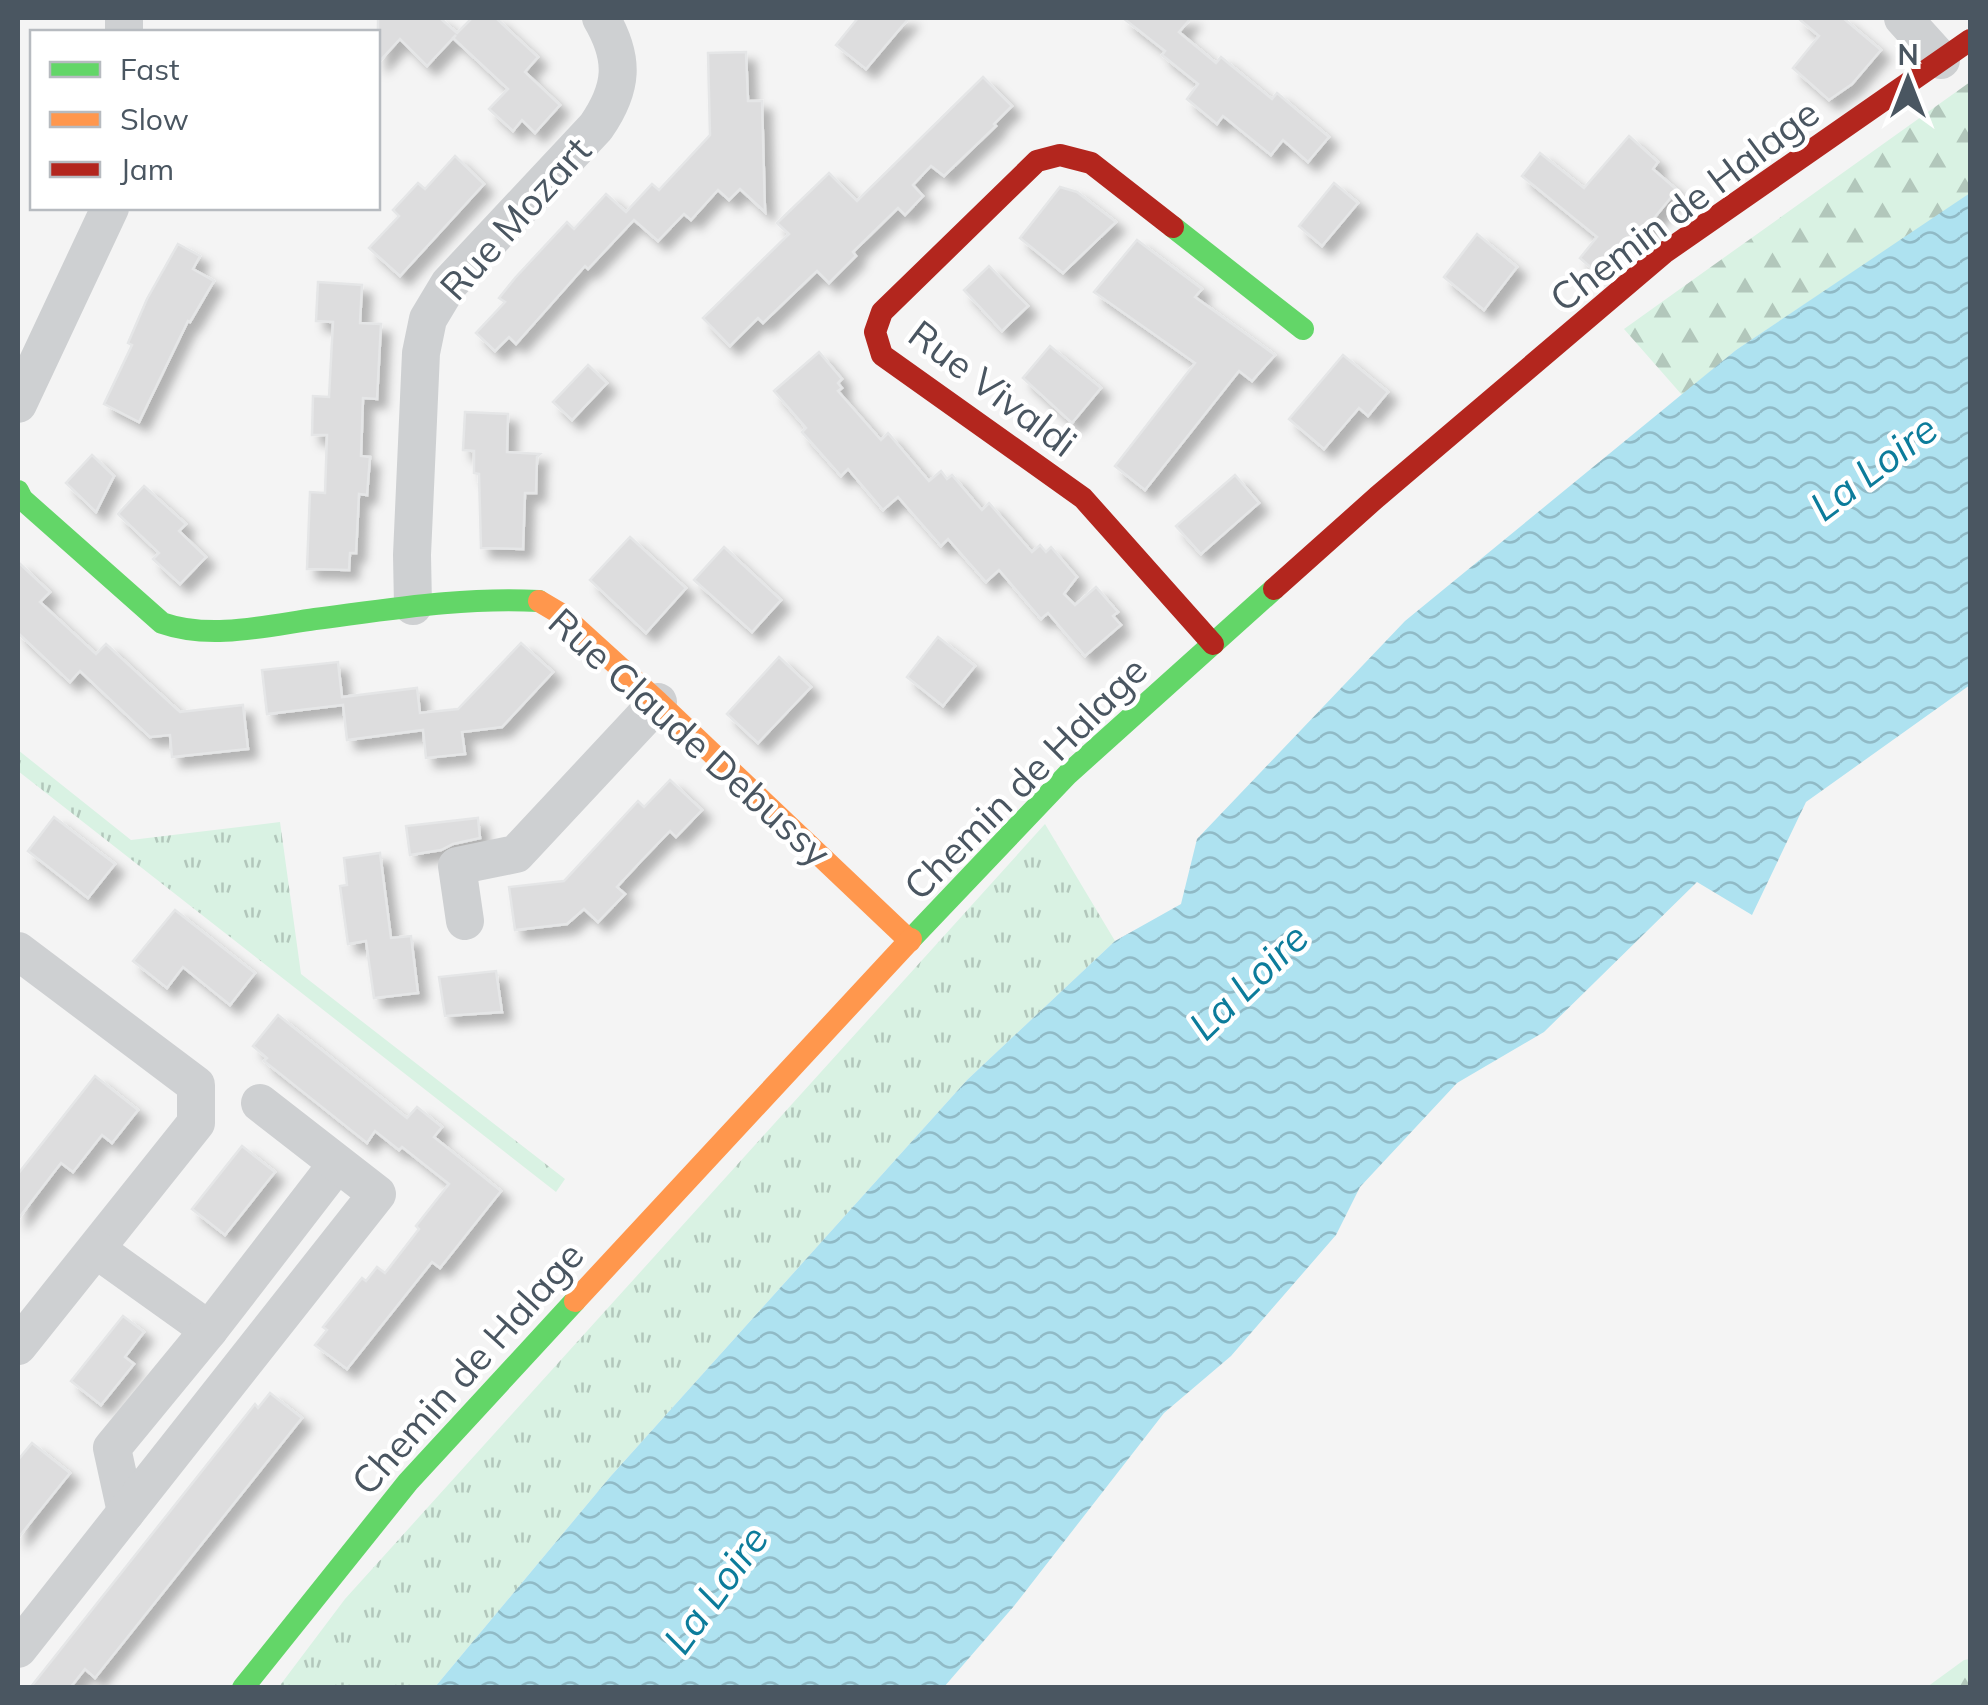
<svg xmlns="http://www.w3.org/2000/svg" width="1988" height="1705" font-family="Mulish,sans-serif">
	<style>
		.grass { fill: url(#grass-tufts) }
		.forest { fill: url(#forest-firs) }
		.water { fill: url(#water-waves) }
		.building { fill: #ddddde; stroke: #e5e6e7; stroke-width: 2.5; filter: url(#shadow) }
		.lines { fill: none; stroke-linecap: round; stroke-linejoin: round }
		.street { stroke: #ced0d2; stroke-width: 38 }
		.fast { stroke: #63d668; stroke-width: 22 }
		.slow { stroke: #ff974d; stroke-width: 22 }
		.jam { stroke: #b3261e; stroke-width: 22 }
		.labels { text-anchor: middle; dominant-baseline: central; stroke-width: 9; stroke-linejoin: round; paint-order: stroke }
		.street-label { font-size: 38px; fill: #4a5661; stroke: #fff }
		.water-label { font-size: 40px; font-style: italic; fill: #0c7c9b; stroke: #fff }
	</style>
	<defs>
		<pattern id="grass-tufts" width="24" height="20" patternUnits="userSpaceOnUse" patternTransform="scale(2.5)"><rect width="24" height="20" fill="#d9f2e3"/><path d="M3 7l-1-3M5 7V3M7 7l1-3M15 17l-1-3M17 17v-4M19 17l1-3" fill="none" stroke="#b2c7bb"/></pattern>
		<pattern id="forest-firs" width="22" height="20" patternUnits="userSpaceOnUse" patternTransform="scale(2.5)"><rect width="22" height="20" fill="#d9f2e3"/><path d="M5 1l3.5 6h-7zM16 11l3.5 6h-7z" fill="#b2c7bb"/></pattern>
		<pattern id="water-waves" width="16" height="10" patternUnits="userSpaceOnUse" patternTransform="scale(2.5)"><rect width="16" height="10" fill="#aee2f0"/><path d="M0 5q4-4 8 0t8 0" fill="none" stroke="#90bac6"/></pattern>
		<filter id="shadow"><feDropShadow dx="9" dy="9" stdDeviation="5" flood-color="#0004"/></filter>
	</defs>
	<rect width="100%" height="100%" fill="#f4f4f4"/>
	<g class="grass">
		<polygon points="18,750 131,840 280,822 301,974 565,1179 556,1192 18,771"/>
		<polygon points="1045,824 1115,941 967,1080 610,1477 435,1687 278,1688 345,1599"/>
	</g>
	<g class="forest">
		<polygon points="1970,82 1970,193 1961,200 1736,350 1682,395 1624,329"/>
		<polygon points="1970,1659 1970,1687 1927,1687 1964,1660"/>
	</g>
	<polygon class="water" points="1970,193 1970,685 1806,802 1752,915 1697,882 1544,1032 1457,1083 1360,1187 1336,1235 1231,1356 1164,1413 1014,1606 944,1687 435,1687 610,1477 967,1080 1115,941 1181,904 1197,839 1405,621 1736,350"/>
	<g class="building">
		<polygon points="378,18 440,18 457,33 472,18 496,18 538,57 525,72 560,105 535,133 522,120 513,131 489,109 508,89 453,38 456,35 427,66 400,39 378,63"/>
		<polygon points="858,18 909,18 866,69 836,45"/>
		<polygon points="1123,18 1191,18 1179,32 1216,63 1221,57 1272,99 1277,93 1329,137 1308,162 1283,140 1271,155 1223,116 1217,124 1187,99 1198,84 1162,55 1165,51"/>
		<polygon points="1798,18 1843,18 1881,50 1852,84 1829,100 1793,68 1819,36"/>
		<polygon points="746,52 748,101 762,101 765,212 740,189 729,200 718,190 691,220 684,214 658,241 634,220 588,269 585,266 516,344 509,337 495,351 476,333 505,302 499,298 515,278 567,222 574,229 606,194 626,212 652,184 659,190 710,135 708,53"/>
		<polygon points="983,77 1012,106 994,124 996,126 944,176 931,166 913,185 923,196 905,215 898,208 853,252 856,256 829,283 817,271 763,323 758,318 730,346 703,318 789,234 777,223 829,173 857,201"/>
		<polygon points="1629,136 1658,162 1653,169 1677,190 1646,228 1595,271 1580,258 1597,237 1522,176 1540,153 1584,188"/>
		<polygon points="455,156 484,184 400,276 369,248 399,216 393,210 418,183 425,189"/>
		<polygon points="1334,183 1358,203 1322,246 1299,226"/>
		<polygon points="1060,187 1077,192 1116,222 1063,273 1020,238"/>
		<polygon points="1477,234 1517,267 1484,310 1444,277"/>
		<polygon points="1137,240 1202,289 1195,297 1275,355 1252,381 1239,371 1145,490 1115,466 1195,363 1094,292"/>
		<polygon points="178,244 200,256 193,269 214,281 190,322 188,321 139,422 104,404 132,345 128,343 147,299"/>
		<polygon points="989,266 1028,306 1002,331 964,290"/>
		<polygon points="318,282 362,285 360,323 381,324 377,399 363,398 361,456 370,457 367,495 359,494 356,553 350,553 349,570 307,569 310,492 325,493 327,435 312,435 313,396 329,397 333,322 316,321"/>
		<polygon points="1050,346 1101,388 1072,423 1023,378"/>
		<polygon points="819,352 842,379 838,383 842,388 838,391 881,440 888,433 929,481 941,471 947,479 952,475 982,510 989,503 1032,552 1040,545 1046,552 1051,547 1077,577 1064,594 1075,605 1096,587 1118,612 1113,616 1121,625 1085,656 1048,613 1041,619 999,570 986,582 948,539 941,546 898,497 883,510 848,469 841,476 802,432 806,428 774,391"/>
		<polygon points="1343,355 1388,392 1368,416 1359,408 1324,449 1289,419"/>
		<polygon points="588,365 607,383 572,420 553,402"/>
		<polygon points="465,412 508,414 507,452 540,454 537,457 536,493 525,493 523,549 481,548 479,474 474,473 474,451 463,450"/>
		<polygon points="92,455 114,476 96,512 66,483"/>
		<polygon points="1235,475 1259,503 1201,554 1176,526"/>
		<polygon points="144,486 186,524 179,531 206,557 180,584 153,559 159,553 118,514"/>
		<polygon points="630,537 686,588 646,633 590,580"/>
		<polygon points="724,547 781,600 752,632 694,580"/>
		<polygon points="18,562 50,592 40,602 96,654 106,644 180,712 243,705 248,749 172,757 170,735 150,737 80,671 70,682 18,633"/>
		<polygon points="938,637 975,666 943,706 907,677"/>
		<polygon points="521,643 553,672 502,727 462,732 465,754 426,758 423,730 347,740 343,705 267,714 262,670 338,662 342,697 417,688 420,713 458,709"/>
		<polygon points="779,657 811,687 758,743 727,714"/>
		<polygon points="670,780 702,810 676,837 670,831 643,859 617,887 625,894 598,922 584,909 567,924 515,930 509,887 564,881 638,801 644,807"/>
		<polygon points="54,817 115,864 88,898 28,851"/>
		<polygon points="478,818 480,838 453,844 441,850 410,855 406,826"/>
		<polygon points="380,853 391,938 411,936 418,993 374,998 366,941 348,944 340,886 347,885 344,858"/>
		<polygon points="175,910 255,973 230,1005 183,967 167,988 133,961"/>
		<polygon points="496,971 502,1012 445,1016 439,977"/>
		<polygon points="278,1015 407,1118 417,1107 442,1127 434,1137 501,1191 440,1268 432,1262 347,1369 315,1345 327,1330 323,1327 362,1278 366,1281 377,1267 385,1273 419,1229 416,1226 449,1184 402,1147 399,1150 375,1131 367,1143 264,1061 267,1058 253,1046"/>
		<polygon points="95,1076 138,1110 112,1143 102,1135 73,1172 61,1163 18,1219 18,1174"/>
		<polygon points="242,1146 275,1172 225,1235 192,1209"/>
		<polygon points="123,1316 144,1332 125,1357 134,1364 101,1405 71,1381"/>
		<polygon points="270,1393 302,1418 95,1678 85,1669 70,1688 30,1688 255,1404 258,1408"/>
		<polygon points="32,1443 70,1473 18,1538 18,1460"/>
	</g>
	<g class="lines">
		<g class="street">
			<polyline points="1903,18 1941,60"/>
			<polyline points="124,32 124,18"/>
			<polyline points="18,404 110,208"/>
			<path d="M413 606 412 555 421 353 428 319 449 284 596 127C623 88 625 59 601 18"/>
			<polyline points="465,921 457,866 516,854 658,702"/>
			<polyline points="18,951 196,1085 196,1123 18,1346"/>
			<polyline points="97,1250 209,1330"/>
			<polyline points="126,1512 112,1448 209,1330 337,1164"/>
			<polyline points="18,1649 377,1194 260,1103"/>
		</g>
		<g class="fast">
			<polyline points="1173,227 1303,329"/>
			<path d="M18 491 22 499 162 623C210 640 266 626 315 619 392 609 462 597 539 601"/>
			<polyline points="911,939 1068,774 1274,589"/>
			<polyline points="243,1688 408,1482 575,1301"/>
		</g>
		<g class="slow">
			<polyline points="539,601 561,614 658,702 910,941"/>
			<polyline points="575,1301 911,939"/>
		</g>
		<g class="jam">
			<polyline points="1173,227 1091,163 1060,155 1037,161 882,312 875,332 882,355 1083,498 1213,644"/>
			<polyline points="1274,589 1377,497 1664,253 1970,40"/>
		</g>
	</g>
	<g class="labels">
		<g class="street-label">
			<text transform="translate(1684 205) rotate(-37)">Chemin de Halage</text>
			<text transform="translate(515 218) rotate(-48)">Rue Mozart</text>
			<text transform="translate(993 388) rotate(37)">Rue Vivaldi</text>
			<text transform="translate(690 737) rotate(42)">Rue Claude Debussy</text>
			<text transform="translate(1025 778) rotate(-45)">Chemin de Halage</text>
			<text transform="translate(467 1368) rotate(-48)">Chemin de Halage</text>
		</g>
		<g class="water-label">
			<text transform="translate(1873 467) rotate(-37)">La Loire</text>
			<text transform="translate(1248 981) rotate(-44)">La Loire</text>
			<text transform="translate(715 1589) rotate(-54)">La Loire</text>
		</g>
	</g>
	<rect width="1988" height="1705" fill="none" stroke="#4a5661" stroke-width="40"/>
	<rect x="30" y="30" width="350" height="180" fill="#ffffff" stroke="#b7bbc0" stroke-width="2.5"/>
	<rect x="50" y="62" width="50" height="15" fill="#63d668" stroke="#b7bbc0" stroke-width="2.5"/>
	<text x="120" y="80" font-size="30" fill="#4a5661">Fast</text>
	<rect x="50" y="112" width="50" height="15" fill="#ff974d" stroke="#b7bbc0" stroke-width="2.5"/>
	<text x="120" y="130" font-size="30" fill="#4a5661">Slow</text>
	<rect x="50" y="162" width="50" height="15" fill="#b3261e" stroke="#b7bbc0" stroke-width="2.5"/>
	<text x="120" y="180" font-size="30" fill="#4a5661">Jam</text>
	<g transform="translate(1908 80)" stroke="#ffffff" stroke-width="8" paint-order="stroke">
	<path d="M0-8L18 38L0 25L-18 38Z" fill="#4a5661"/>
	<text y="-15" font-size="28" font-weight="bold" text-anchor="middle" fill="#4a5661">N</text>
	</g>
</svg>
